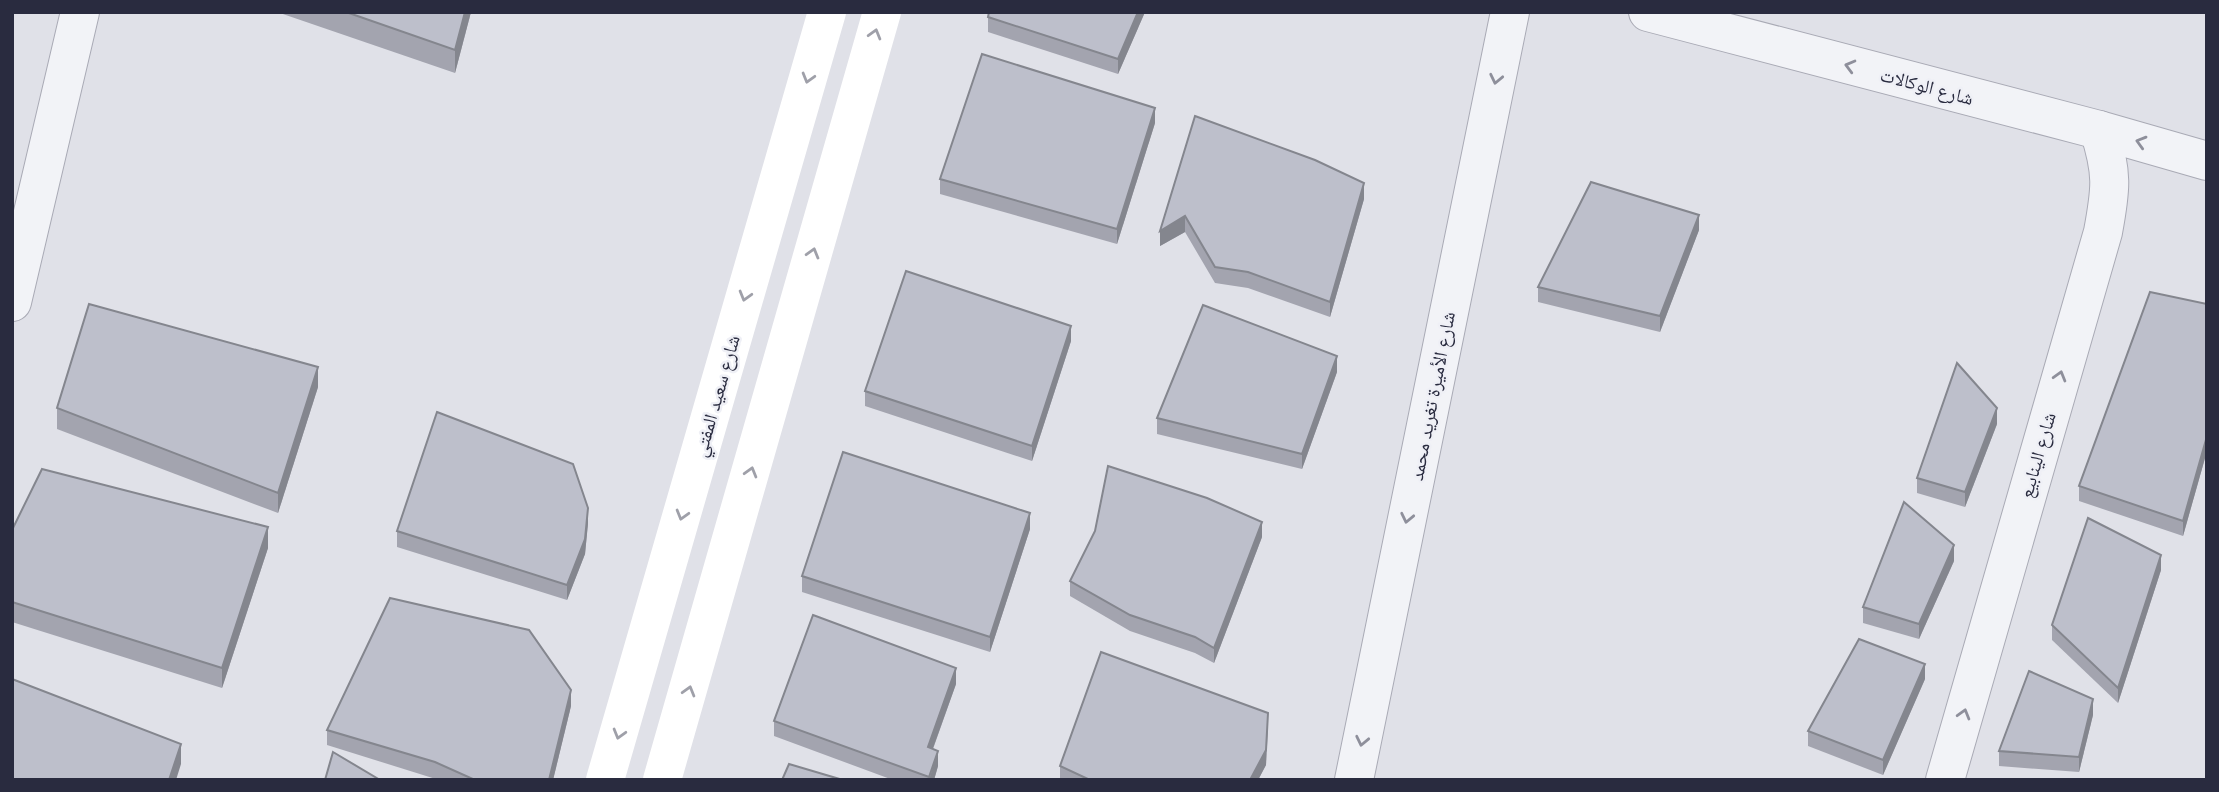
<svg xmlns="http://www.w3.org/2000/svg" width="2219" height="792" font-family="Raleway,'Noto Naskh Arabic',sans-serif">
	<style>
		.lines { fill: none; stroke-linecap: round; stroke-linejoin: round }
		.street-casing { stroke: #a9aab5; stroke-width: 40 }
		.street { stroke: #f2f3f7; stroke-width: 38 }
		.secondary { stroke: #fff; stroke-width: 38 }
		.wall { fill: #a3a4af }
		.shaded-wall { fill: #84868e }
		.building { fill: #bdbfcb; stroke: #84868e; stroke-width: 2 }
		.oneway { stroke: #9fa0a9 }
		.oneway2 { stroke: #8e8f9b }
		.labels { text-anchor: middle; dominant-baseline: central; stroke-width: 5; stroke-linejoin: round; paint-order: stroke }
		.street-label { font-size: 19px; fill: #292b3f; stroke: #eff0f6 }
	</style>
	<rect width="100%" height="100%" fill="#e0e1e8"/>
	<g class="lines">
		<defs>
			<g id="street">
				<polyline points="1648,12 2099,130 2207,161"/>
				<polyline points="12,302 80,12"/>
				<polyline points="1354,780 1510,12"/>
				<path d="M1945 780 2103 232C2111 189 2113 173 2099 130"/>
			</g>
		</defs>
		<use href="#street" class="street-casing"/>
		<use href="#street" class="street"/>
		<g class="secondary">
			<polyline points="605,780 827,12"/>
			<polyline points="662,780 882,12"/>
		</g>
	</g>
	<g class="wall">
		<polygon points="277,12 471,12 455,73"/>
		<polygon points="1145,12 1118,74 988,32 988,17"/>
		<polygon points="1195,116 1364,199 1330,317 1248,288 1215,283 1185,232 1160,246"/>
		<polygon points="1155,123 1117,244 940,194 940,179"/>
		<polygon points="1699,230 1660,332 1538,302 1538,287"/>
		<polygon points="2207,304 2207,451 2183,536 2079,501 2079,486"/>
		<polygon points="1071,341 1032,461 865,406 865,391"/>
		<polygon points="1337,372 1302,469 1157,434 1157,418"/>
		<polygon points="318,387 278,513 57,429 57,408"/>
		<polygon points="1997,424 1965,507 1917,493 1917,478"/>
		<polygon points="588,523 585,554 567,600 397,547 397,531"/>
		<polygon points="1030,529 990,652 802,592 802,576"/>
		<polygon points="12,530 268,548 222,688 12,622"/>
		<polygon points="1262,537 1214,663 1195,653 1130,631 1070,596 1070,581"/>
		<polygon points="1954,561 1919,639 1863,623 1863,607"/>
		<polygon points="2161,570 2118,703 2052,640 2052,625"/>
		<polygon points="1925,679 1883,775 1808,746 1808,731"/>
		<polygon points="956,684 933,749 938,766 934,780 893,780 774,736 774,721"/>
		<polygon points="571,706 553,780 439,780 327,745 327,730"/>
		<polygon points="2093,715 2079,772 1999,766 1999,751"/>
		<polygon points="1268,728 1266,765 1258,780 1060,780 1060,766"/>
	</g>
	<g class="shaded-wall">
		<polygon points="465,12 471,12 455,73 455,50"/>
		<polygon points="1138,12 1145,12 1118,74 1118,59"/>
		<polygon points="1155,108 1155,123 1117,244 1117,229"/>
		<polygon points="1364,183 1364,199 1330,317 1330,302"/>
		<polygon points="1699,215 1699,230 1660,332 1660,316"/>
		<polygon points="1185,216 1185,232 1160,246 1160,231"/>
		<polygon points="1071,326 1071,341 1032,461 1032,446"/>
		<polygon points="1337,356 1337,372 1302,469 1302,454"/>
		<polygon points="318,367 318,387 278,513 278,493"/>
		<polygon points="1997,408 1997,424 1965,507 1965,492"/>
		<polygon points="2207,436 2207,451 2183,536 2183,521"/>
		<polygon points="588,508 588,523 585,554 567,600 567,585"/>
		<polygon points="1030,513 1030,529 990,652 990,637"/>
		<polygon points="1262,522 1262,537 1214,663 1214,648"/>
		<polygon points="268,527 268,548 222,688 222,668"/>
		<polygon points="1954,545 1954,561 1919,639 1919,624"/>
		<polygon points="2161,555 2161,570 2118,703 2118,688"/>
		<polygon points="1925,664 1925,679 1883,775 1883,760"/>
		<polygon points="956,668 956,684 928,762 928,747"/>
		<polygon points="571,690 571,706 553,780 549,780"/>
		<polygon points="2093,699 2093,715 2079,772 2079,757"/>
		<polygon points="1268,713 1266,765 1258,780 1250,780"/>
		<polygon points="181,744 181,764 176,780 169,780"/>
		<polygon points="938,751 938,766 934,780 929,780"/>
	</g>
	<g class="building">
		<polygon points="346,12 465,12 455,50"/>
		<polygon points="989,12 1138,12 1118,59 988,17"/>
		<polygon points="982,54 1155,108 1117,229 940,179"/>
		<polygon points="1195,116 1315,160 1364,183 1330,302 1248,272 1215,267 1185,216 1160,231"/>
		<polygon points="1591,182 1699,215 1660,316 1538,287"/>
		<polygon points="906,271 1071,326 1032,446 865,391"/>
		<polygon points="2150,292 2207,304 2207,436 2183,521 2079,486"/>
		<polygon points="89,304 318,367 278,493 57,408"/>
		<polygon points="1203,305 1337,356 1302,454 1157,418"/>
		<polygon points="1957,363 1997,408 1965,492 1917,478"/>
		<polygon points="437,412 573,464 588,508 585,539 567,585 397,531"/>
		<polygon points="843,452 1030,513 990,637 802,576"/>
		<polygon points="1108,466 1207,498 1262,522 1214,648 1195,637 1130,615 1070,581 1095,531"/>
		<polygon points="42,469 268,527 222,668 12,602 12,530"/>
		<polygon points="1904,502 1954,545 1919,624 1863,607"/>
		<polygon points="2088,518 2161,555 2118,688 2052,625"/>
		<polygon points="390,598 529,630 571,690 549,780 475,780 435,762 327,730"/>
		<polygon points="813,615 956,668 928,747 938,751 929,777 774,721"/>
		<polygon points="1859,639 1925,664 1883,760 1808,731"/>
		<polygon points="1101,652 1268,713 1266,750 1250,780 1090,780 1060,766"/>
		<polygon points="2029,671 2093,699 2079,757 1999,751"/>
		<polygon points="12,679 181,744 169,780 13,780"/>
		<polygon points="333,752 380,780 325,780"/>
		<polygon points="789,764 843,780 782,780"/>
	</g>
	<defs><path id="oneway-chevron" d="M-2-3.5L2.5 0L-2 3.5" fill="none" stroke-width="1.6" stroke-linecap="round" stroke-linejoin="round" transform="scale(1.75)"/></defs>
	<g class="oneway">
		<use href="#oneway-chevron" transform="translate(875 34) rotate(-74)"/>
		<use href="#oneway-chevron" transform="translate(808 78) rotate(106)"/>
		<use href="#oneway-chevron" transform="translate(813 253) rotate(-74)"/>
		<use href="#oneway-chevron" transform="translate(745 296) rotate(106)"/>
		<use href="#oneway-chevron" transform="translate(751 472) rotate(-74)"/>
		<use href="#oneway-chevron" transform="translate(682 515) rotate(106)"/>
		<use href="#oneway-chevron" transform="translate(689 691) rotate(-74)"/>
		<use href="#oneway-chevron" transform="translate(619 734) rotate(106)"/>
	</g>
	<g class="oneway2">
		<use href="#oneway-chevron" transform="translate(1850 66) rotate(-165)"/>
		<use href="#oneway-chevron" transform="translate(1496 79) rotate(102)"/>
		<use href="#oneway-chevron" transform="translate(2141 142) rotate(-164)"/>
		<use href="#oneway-chevron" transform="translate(2060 376) rotate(-74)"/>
		<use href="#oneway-chevron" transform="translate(1407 518) rotate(102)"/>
		<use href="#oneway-chevron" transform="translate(1964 714) rotate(-74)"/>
		<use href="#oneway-chevron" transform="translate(1362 741) rotate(102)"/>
	</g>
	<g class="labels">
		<g class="street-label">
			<text transform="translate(1927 86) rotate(15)">شارع الوكالات</text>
			<text transform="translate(716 396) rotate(-74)">شارع سعيد المفتي</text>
			<text transform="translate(1432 396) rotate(-79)">شارع الأميرة تغريد محمد</text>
			<text transform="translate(2037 455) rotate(-74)">شارع الينابيع</text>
		</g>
	</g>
	<rect width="2219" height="792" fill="none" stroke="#292b3f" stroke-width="28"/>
</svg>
